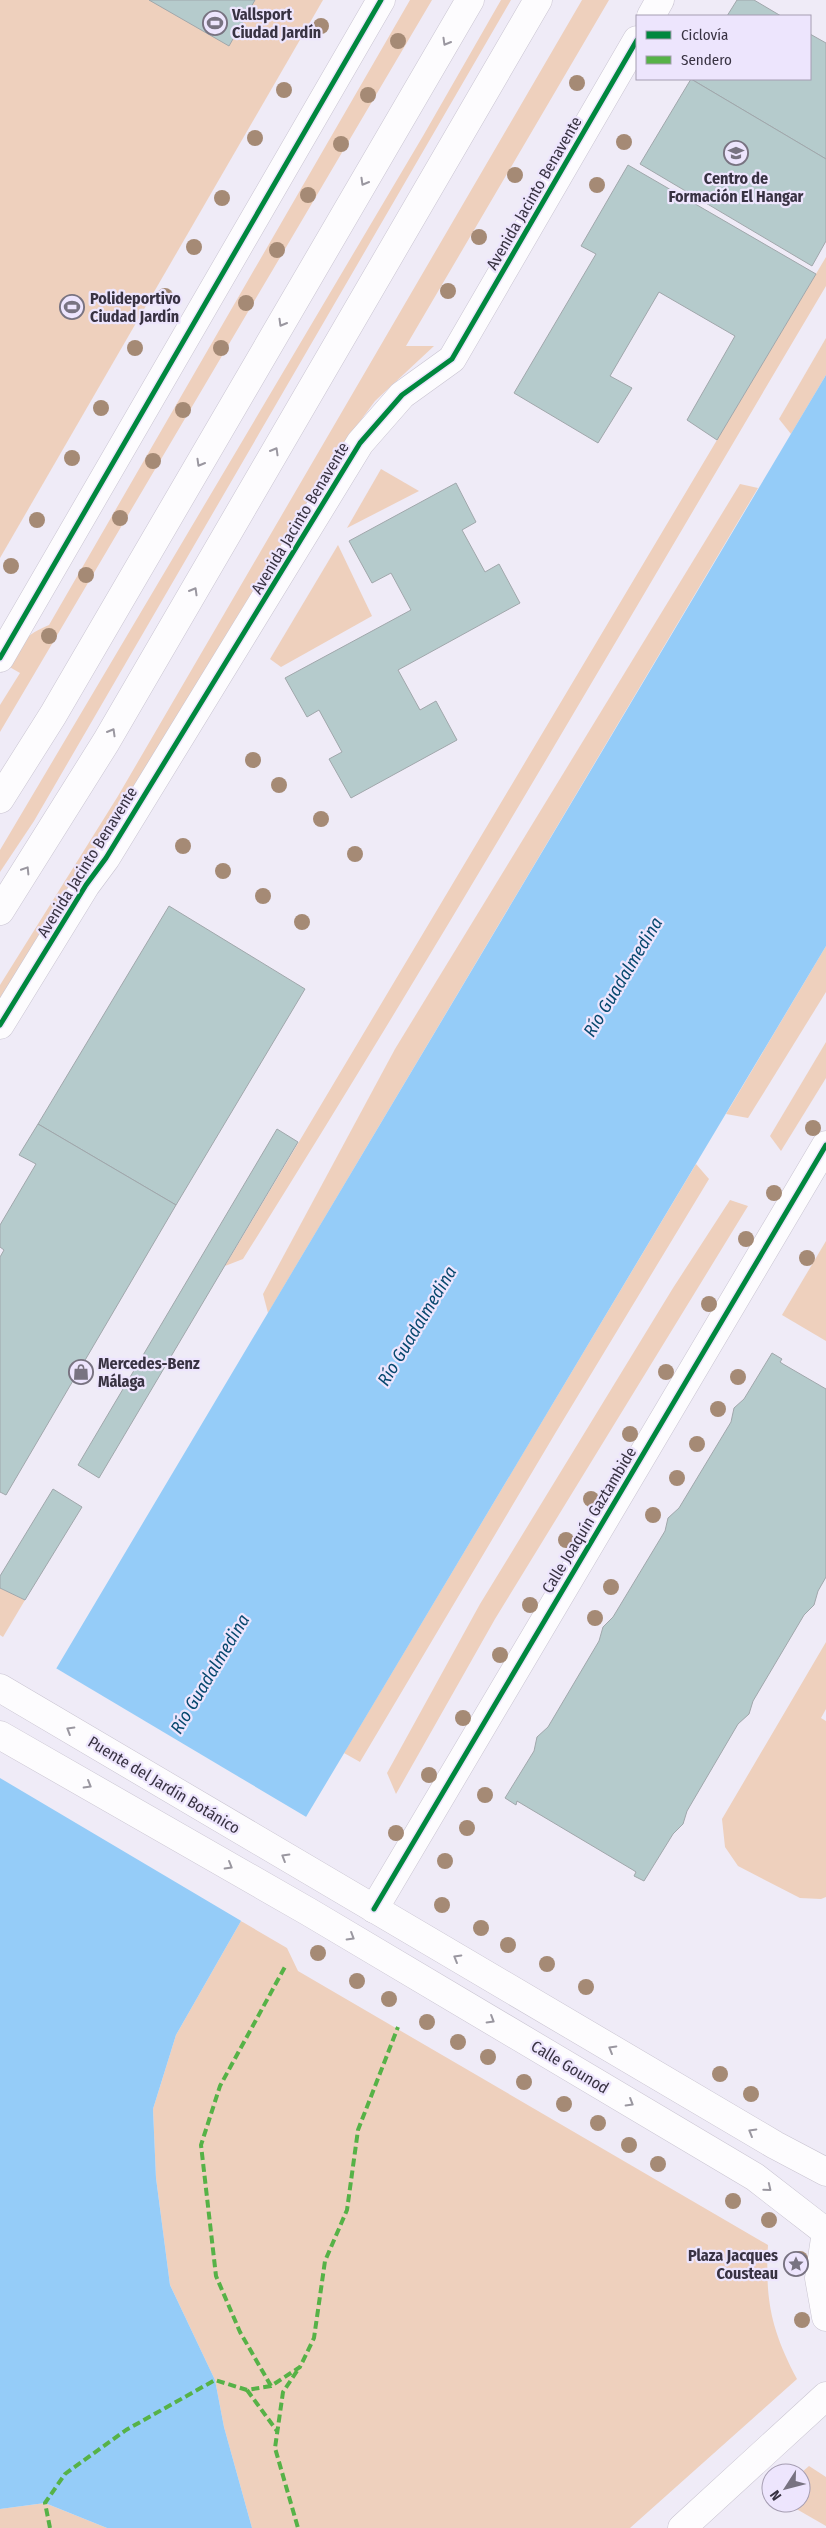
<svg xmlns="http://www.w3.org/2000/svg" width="826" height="2528" font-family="'Fira Sans Condensed',sans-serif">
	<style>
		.green { fill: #eed0bd }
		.water { fill: #95ccf8 }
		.pier { fill: #efebf7 }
		.building { fill: #b5cbcc; stroke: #a0a7ab }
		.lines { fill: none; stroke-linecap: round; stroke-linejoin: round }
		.minor-casing { stroke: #c9c4d1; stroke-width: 29 }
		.primary-casing { stroke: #c9c4d1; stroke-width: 29 }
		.minor { stroke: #fdfcfe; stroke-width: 28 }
		.primary { stroke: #fdfcfe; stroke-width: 28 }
		.quiet { stroke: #56b247; stroke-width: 4; stroke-dasharray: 8 4; stroke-linecap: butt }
		.cycleway-casing { stroke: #ede5fd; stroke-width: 8 }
		.cycleway { stroke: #00873e; stroke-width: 5 }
		.tree { fill: #a58a75 }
		.oneway { stroke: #9a97a0 }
		.labels { text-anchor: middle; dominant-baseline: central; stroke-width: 4.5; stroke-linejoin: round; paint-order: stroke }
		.poi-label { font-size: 16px; font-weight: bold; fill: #383242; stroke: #ede5fd; text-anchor: start }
		.street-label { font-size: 16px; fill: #383242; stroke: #ede5fd }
		.water-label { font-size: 18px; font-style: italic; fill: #07486e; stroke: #ede5fd }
	</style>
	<rect width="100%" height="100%" fill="#efebf7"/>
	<g class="green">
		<polygon points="0,0 323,0 0,558"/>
		<path d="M410 0H432L0 732V705L20 673 6 665C18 644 27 634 49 625Z"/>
		<polygon points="501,0 511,0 34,821 0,872 0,850 423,136"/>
		<polygon points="582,0 609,0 406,346 434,346 375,401 341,447 128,803 0,1005 0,985 118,796"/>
		<path d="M826 257V286C633 611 444 939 243 1259L225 1266Z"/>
		<polygon points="826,338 826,375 791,434 779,419"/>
		<polygon points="381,469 419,491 347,528"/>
		<polygon points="740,484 758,488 268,1313 263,1294 395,1049"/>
		<polygon points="338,545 372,616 281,667 270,659"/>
		<polygon points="826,946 826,992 748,1118 726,1114"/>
		<polygon points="826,1042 826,1078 781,1151 770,1136"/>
		<polygon points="696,1164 709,1179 556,1432 360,1762 344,1753"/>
		<polygon points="730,1200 748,1206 495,1619 396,1794 387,1773 480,1604 673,1288"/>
		<polygon points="826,1241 826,1341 782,1315"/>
		<polygon points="0,1588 25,1600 3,1637 0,1635"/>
		<polygon points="826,1642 826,1709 821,1718 826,1721 826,1897 821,1899 800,1898 738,1866 725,1847 722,1819"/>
		<path d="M241 1921 287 1948 298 1971 768 2245C765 2300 771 2330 797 2379L630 2528H252L224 2427 215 2380 170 2285 156 2178 153 2109 176 2035Z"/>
		<polygon points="809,2466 826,2477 826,2526 786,2503 801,2503 801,2473"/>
		<polygon points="45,2503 107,2528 0,2528 0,2509"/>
	</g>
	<polygon class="water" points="826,375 826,946 306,1817 241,1921 176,2035 153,2109 156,2178 170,2285 215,2380 224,2427 252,2528 107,2528 45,2503 0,2509 0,1763"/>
	<polygon class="pier" points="54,1667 308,1818 243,1922 0,1778 0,1758"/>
	<g class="building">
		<polygon points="149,0 255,0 229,46"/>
		<polygon points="737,0 754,0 781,16 727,16"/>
		<polygon points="810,34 826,43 826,159 691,79 810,79"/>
		<polygon points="691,79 826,159 826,241 812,266 640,164"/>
		<polygon points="628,165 816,274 717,440 687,420 735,336 659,292 610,376 632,388 598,443 514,393 596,254 581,246"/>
		<polygon points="456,483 476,522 462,530 485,572 499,564 520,603 398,670 420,710 436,701 457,740 351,798 329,759 342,752 319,710 307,717 285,678 411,610 391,573 372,583 349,541"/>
		<polygon points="169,906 305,989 176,1205 38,1124"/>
		<polygon points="38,1124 176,1205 6,1495 0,1492 0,1257 4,1250 0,1247 0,1225 36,1164 19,1155"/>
		<polygon points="277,1129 298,1142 99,1478 78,1465"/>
		<polygon points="772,1353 782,1359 780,1362 783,1364 826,1389 826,1577 818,1591 814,1605 804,1615 753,1701 749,1714 738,1724 687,1811 683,1824 673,1834 644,1881 634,1876 636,1872 633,1870 517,1801 516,1805 505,1798 534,1751 537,1737 548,1727 599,1641 603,1627 613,1617 665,1531 668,1518 679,1508 731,1422 734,1408 744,1399"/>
		<polygon points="53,1489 82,1507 25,1600 0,1588 0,1576"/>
	</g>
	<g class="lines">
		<defs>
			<g id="minor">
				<polyline points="651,16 660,0"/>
				<polyline points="0,658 381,0"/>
				<polyline points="0,1025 86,885 106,858 360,443 402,395 452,359 637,40"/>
				<polyline points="374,1909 826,1145"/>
				<polyline points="682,2528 826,2396"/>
			</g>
			<g id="primary">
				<polyline points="0,799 53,715 470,0"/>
				<polyline points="0,911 106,742 538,0"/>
				<polyline points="0,1688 775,2145 826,2172"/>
				<polyline points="0,1735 309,1912 755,2177 826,2232"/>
				<polyline points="826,2232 819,2278 826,2317"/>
			</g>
		</defs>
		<use href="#minor" class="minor-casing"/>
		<use href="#primary" class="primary-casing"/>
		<use href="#minor" class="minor"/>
		<use href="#primary" class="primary"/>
		<g class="quiet">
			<polyline points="297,2371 283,2392 275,2448 298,2528"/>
			<polyline points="271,2386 240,2332 216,2276 201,2145 220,2086 286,1965"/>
			<polyline points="247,2390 277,2431"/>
			<polyline points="50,2528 45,2503 65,2474 126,2430 215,2380 247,2390 271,2386 300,2367 314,2338 325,2261 347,2210 358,2130 398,2027"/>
		</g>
		<defs>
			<g id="cycleway">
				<polyline points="0,658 381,0"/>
				<polyline points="0,1025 86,885 106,858 360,443 402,395 452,359 637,40"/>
				<polyline points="374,1909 826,1145"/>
			</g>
		</defs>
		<use href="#cycleway" class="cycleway-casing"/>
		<use href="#cycleway" class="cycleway"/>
	</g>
	<g class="tree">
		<circle cx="321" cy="26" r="8"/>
		<circle cx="398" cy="41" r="8"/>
		<circle cx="577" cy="83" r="8"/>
		<circle cx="284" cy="90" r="8"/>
		<circle cx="368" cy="95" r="8"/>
		<circle cx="255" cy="138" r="8"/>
		<circle cx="624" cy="142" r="8"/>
		<circle cx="341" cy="144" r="8"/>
		<circle cx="515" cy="175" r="8"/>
		<circle cx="597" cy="185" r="8"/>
		<circle cx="308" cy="195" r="8"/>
		<circle cx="222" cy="198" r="8"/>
		<circle cx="479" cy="237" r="8"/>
		<circle cx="194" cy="247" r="8"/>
		<circle cx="277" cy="250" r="8"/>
		<circle cx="448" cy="291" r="8"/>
		<circle cx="165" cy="296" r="8"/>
		<circle cx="246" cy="303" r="8"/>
		<circle cx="135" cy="348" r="8"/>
		<circle cx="221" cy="348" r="8"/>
		<circle cx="101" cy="408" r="8"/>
		<circle cx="183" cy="410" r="8"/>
		<circle cx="72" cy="458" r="8"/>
		<circle cx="153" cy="461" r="8"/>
		<circle cx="120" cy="518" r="8"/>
		<circle cx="37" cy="520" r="8"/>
		<circle cx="11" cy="566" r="8"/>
		<circle cx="86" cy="575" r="8"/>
		<circle cx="49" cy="636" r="8"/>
		<circle cx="253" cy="760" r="8"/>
		<circle cx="279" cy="785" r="8"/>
		<circle cx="321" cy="819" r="8"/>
		<circle cx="183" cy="846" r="8"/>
		<circle cx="355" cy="854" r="8"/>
		<circle cx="223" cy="871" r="8"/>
		<circle cx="263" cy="896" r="8"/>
		<circle cx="302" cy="922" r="8"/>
		<circle cx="813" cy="1128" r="8"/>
		<circle cx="774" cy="1193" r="8"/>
		<circle cx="746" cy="1239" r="8"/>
		<circle cx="807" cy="1258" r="8"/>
		<circle cx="709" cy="1304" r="8"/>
		<circle cx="666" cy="1372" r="8"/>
		<circle cx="738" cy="1377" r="8"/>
		<circle cx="718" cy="1409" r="8"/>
		<circle cx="630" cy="1434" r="8"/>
		<circle cx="697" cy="1444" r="8"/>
		<circle cx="677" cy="1478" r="8"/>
		<circle cx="591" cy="1499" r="8"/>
		<circle cx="653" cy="1515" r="8"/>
		<circle cx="566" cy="1540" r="8"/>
		<circle cx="611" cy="1587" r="8"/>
		<circle cx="530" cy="1605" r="8"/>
		<circle cx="595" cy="1618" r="8"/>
		<circle cx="500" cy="1655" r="8"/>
		<circle cx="463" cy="1718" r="8"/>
		<circle cx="429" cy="1775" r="8"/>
		<circle cx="485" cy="1795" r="8"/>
		<circle cx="467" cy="1828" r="8"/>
		<circle cx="396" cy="1833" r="8"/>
		<circle cx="445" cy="1861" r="8"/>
		<circle cx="442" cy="1905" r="8"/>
		<circle cx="481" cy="1928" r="8"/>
		<circle cx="508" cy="1945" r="8"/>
		<circle cx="318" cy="1953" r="8"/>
		<circle cx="547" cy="1964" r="8"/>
		<circle cx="357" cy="1981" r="8"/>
		<circle cx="586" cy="1987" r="8"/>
		<circle cx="389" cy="1999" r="8"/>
		<circle cx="427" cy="2022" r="8"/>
		<circle cx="458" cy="2042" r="8"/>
		<circle cx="488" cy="2057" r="8"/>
		<circle cx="720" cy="2074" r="8"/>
		<circle cx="524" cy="2082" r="8"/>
		<circle cx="751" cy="2094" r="8"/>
		<circle cx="564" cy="2104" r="8"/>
		<circle cx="598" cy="2123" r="8"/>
		<circle cx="629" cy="2145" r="8"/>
		<circle cx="658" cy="2164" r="8"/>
		<circle cx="733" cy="2201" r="8"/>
		<circle cx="769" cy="2220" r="8"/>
		<circle cx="800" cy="2259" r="8"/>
		<circle cx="802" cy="2320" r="8"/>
	</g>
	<defs><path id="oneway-chevron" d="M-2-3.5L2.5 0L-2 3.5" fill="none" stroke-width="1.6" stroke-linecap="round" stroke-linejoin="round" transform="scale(1.25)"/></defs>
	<g class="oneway">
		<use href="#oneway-chevron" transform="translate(446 42) rotate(120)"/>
		<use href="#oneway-chevron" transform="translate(364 182) rotate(120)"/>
		<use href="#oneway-chevron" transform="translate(282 323) rotate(120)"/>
		<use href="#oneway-chevron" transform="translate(275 451) rotate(-60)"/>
		<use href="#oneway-chevron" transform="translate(200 463) rotate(120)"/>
		<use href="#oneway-chevron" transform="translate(194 591) rotate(-60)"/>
		<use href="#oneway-chevron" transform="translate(112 732) rotate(-60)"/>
		<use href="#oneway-chevron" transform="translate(26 870) rotate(-58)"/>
		<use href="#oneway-chevron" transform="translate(70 1730) rotate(-149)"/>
		<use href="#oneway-chevron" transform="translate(88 1785) rotate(30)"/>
		<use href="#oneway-chevron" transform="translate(285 1857) rotate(-149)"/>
		<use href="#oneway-chevron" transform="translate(229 1866) rotate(30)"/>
		<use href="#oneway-chevron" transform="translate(351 1937) rotate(31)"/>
		<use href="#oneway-chevron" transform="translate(457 1958) rotate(-150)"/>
		<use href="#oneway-chevron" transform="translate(491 2020) rotate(31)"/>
		<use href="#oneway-chevron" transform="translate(612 2049) rotate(-150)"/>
		<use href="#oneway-chevron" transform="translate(630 2103) rotate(31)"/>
		<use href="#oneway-chevron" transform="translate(752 2132) rotate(-150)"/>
		<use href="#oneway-chevron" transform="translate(768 2188) rotate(39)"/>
	</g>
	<defs>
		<symbol id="stadium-ring" viewBox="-11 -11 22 22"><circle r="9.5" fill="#ede5fd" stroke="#787381" stroke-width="1.5"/><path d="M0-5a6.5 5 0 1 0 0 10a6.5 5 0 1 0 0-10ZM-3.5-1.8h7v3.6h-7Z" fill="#787381"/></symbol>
		<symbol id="university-ring" viewBox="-11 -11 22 22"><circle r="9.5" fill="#ede5fd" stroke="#787381" stroke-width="1.5"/><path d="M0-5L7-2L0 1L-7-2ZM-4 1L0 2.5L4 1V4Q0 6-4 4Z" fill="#787381"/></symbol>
		<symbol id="shop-ring" viewBox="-11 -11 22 22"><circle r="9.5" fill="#ede5fd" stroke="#787381" stroke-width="1.5"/><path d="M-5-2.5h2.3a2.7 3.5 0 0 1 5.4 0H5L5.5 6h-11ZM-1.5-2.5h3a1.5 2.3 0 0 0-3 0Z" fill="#787381"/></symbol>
		<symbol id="sight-ring" viewBox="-11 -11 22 22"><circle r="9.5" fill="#ede5fd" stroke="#787381" stroke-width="1.5"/><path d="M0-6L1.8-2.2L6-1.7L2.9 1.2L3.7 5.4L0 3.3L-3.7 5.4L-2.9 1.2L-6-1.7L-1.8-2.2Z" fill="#787381"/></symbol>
	</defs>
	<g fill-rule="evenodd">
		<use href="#stadium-ring" x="201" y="9" width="28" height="28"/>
		<use href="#university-ring" x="722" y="139" width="28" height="28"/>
		<use href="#stadium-ring" x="58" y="293" width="28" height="28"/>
		<use href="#shop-ring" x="67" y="1358" width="28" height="28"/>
		<use href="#sight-ring" x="782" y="2250" width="28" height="28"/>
	</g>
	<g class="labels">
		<g class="poi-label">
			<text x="232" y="14">Vallsport<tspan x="232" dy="18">Ciudad Jardín</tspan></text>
			<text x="736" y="178" text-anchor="middle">Centro de<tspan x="736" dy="18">Formación El Hangar</tspan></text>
			<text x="90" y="298">Polideportivo<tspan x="90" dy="18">Ciudad Jardín</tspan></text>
			<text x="98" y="1363">Mercedes-Benz<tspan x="98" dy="18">Málaga</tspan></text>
			<text x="778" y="2255" text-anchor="end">Plaza Jacques<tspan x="778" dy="18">Cousteau</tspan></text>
		</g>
		<g class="street-label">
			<text transform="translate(534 193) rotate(-60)">Avenida Jacinto Benavente</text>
			<text transform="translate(300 518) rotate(-59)">Avenida Jacinto Benavente</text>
			<text transform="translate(87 862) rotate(-58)">Avenida Jacinto Benavente</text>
			<text transform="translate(589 1520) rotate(-59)">Calle Joaquín Gaztambide</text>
			<text transform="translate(164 1785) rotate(31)">Puente del Jardín Botánico</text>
			<text transform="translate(570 2067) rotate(31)">Calle Gounod</text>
		</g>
		<g class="water-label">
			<text transform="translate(623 977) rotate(-59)">Río Guadalmedina</text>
			<text transform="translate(417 1326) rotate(-59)">Río Guadalmedina</text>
			<text transform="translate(210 1674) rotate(-59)">Río Guadalmedina</text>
		</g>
	</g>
	<rect x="636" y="15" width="175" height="65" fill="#ede5fd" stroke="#a59db2"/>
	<rect x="646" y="31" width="25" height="8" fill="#00873e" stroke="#a59db2"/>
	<text x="681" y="40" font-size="15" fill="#383242">Ciclovía</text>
	<rect x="646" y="56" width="25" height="8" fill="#56b247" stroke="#a59db2"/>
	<text x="681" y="65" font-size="15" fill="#383242">Sendero</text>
	<g transform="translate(786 2488) rotate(234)"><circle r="24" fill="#ede5fd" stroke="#a59db2"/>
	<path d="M0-4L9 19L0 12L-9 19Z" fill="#787381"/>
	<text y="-8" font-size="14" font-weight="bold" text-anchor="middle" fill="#383242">N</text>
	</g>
</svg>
